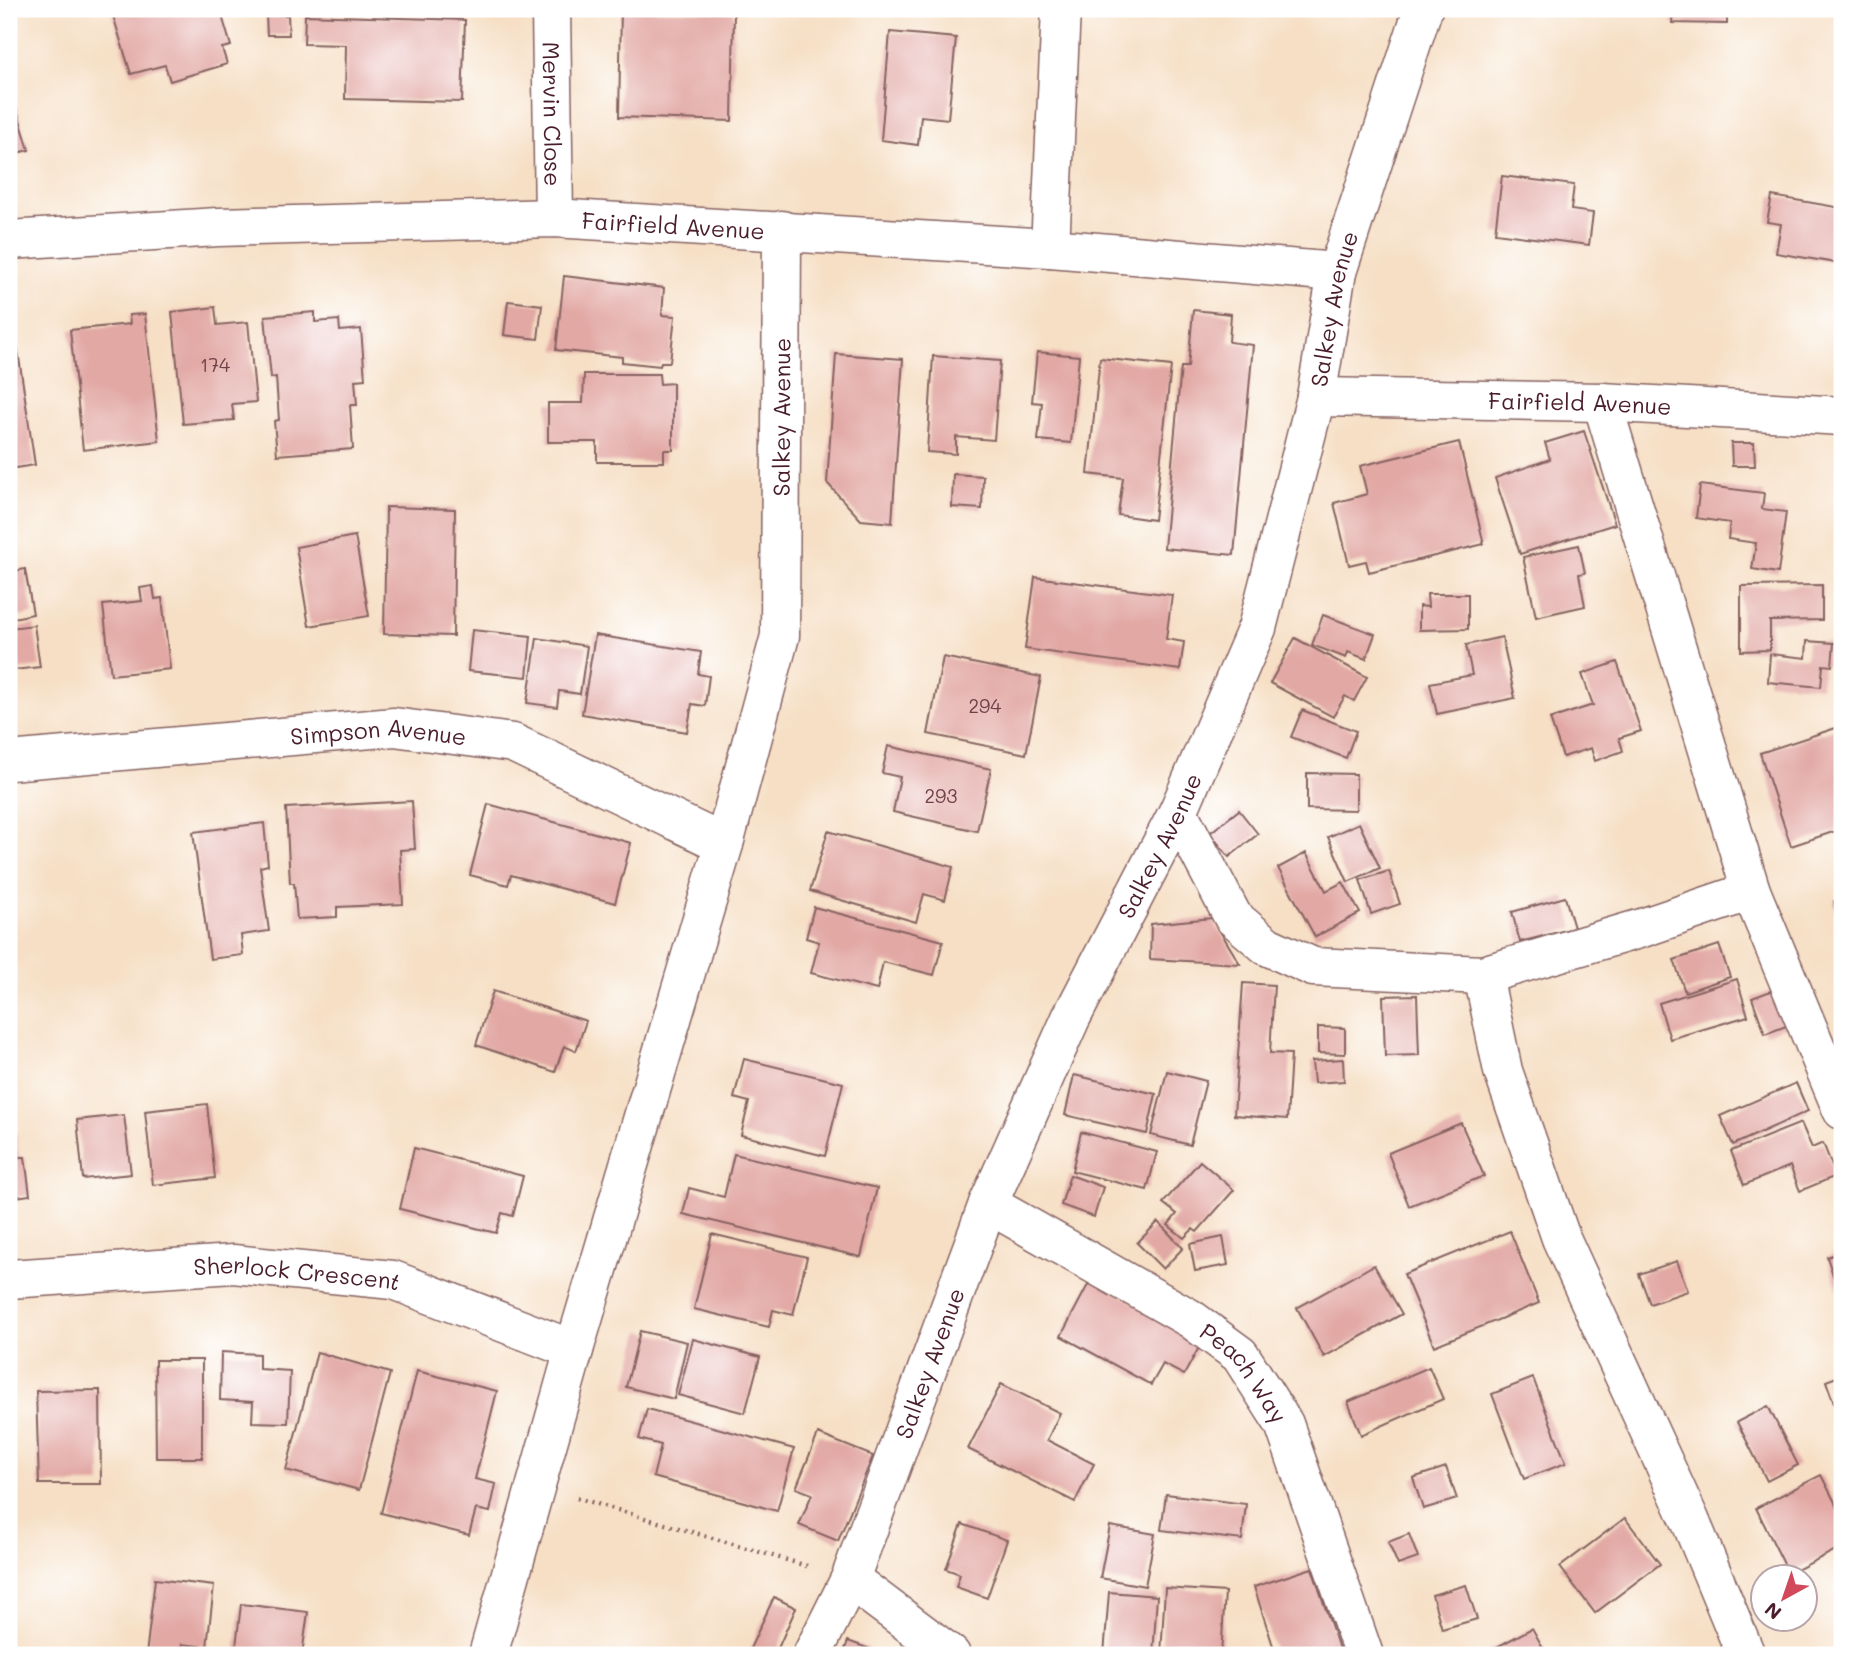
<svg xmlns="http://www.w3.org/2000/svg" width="1851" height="1664" font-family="Mali,sans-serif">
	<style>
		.building { fill: #e2a8a4 }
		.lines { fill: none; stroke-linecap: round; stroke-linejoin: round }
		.minor-casing { stroke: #866261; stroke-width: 41 }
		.path { stroke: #866261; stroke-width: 4.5; stroke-dasharray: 2 5; stroke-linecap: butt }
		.minor { stroke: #fff; stroke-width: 38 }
		.labels { text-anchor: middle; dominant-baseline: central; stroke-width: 7; stroke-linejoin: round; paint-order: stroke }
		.number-label { font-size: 19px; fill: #704149 }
		.street-label { font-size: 23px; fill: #4a1f2b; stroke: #fff }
	</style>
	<rect width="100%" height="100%" fill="#fff"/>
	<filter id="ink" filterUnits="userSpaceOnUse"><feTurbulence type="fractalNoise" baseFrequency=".0143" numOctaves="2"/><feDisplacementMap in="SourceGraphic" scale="14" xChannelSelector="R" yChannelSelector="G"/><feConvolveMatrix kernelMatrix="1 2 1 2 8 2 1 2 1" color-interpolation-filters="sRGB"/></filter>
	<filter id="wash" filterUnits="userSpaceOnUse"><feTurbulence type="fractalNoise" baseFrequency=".00686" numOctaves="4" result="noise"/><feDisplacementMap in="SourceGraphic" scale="28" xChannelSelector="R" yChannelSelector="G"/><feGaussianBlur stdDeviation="1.57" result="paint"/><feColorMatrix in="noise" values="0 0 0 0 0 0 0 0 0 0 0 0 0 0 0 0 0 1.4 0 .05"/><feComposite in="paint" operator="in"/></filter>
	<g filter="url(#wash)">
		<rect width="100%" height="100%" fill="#f6dfc5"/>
		<g id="blocks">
			<g class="building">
				<polygon points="111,9 220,9 231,46 222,48 227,64 170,81 165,65 131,74"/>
				<polygon points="621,9 734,12 732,121 619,117"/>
				<polygon points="1673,9 1727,9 1727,24 1672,23"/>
				<polygon points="266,15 288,15 289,35 267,35"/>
				<polygon points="305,15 465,20 462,102 345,99 346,45 304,44"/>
				<polygon points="890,32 956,38 948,119 921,116 918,145 881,140"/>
				<polygon points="9,83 29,150 9,155"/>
				<polygon points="1502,176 1574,185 1571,210 1593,213 1589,245 1495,233"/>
				<polygon points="1772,196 1842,208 1842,264 1776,253 1781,224 1767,222"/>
				<polygon points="564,276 664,288 662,315 675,316 670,362 661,362 660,366 622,362 622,357 556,350"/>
				<polygon points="508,301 542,305 538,339 504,335"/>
				<polygon points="215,307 217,325 248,322 256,402 232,404 234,420 183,424 172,312"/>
				<polygon points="1193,310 1231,314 1229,342 1253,345 1234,555 1164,548 1181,367 1188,367"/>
				<polygon points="315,312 315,322 339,320 340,331 361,329 365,379 355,380 357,405 350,405 353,449 277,455 274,421 279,420 276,377 271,378 265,316"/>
				<polygon points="145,314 159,441 83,450 70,330 130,324 129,315"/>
				<polygon points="15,331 35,465 9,469 9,332"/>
				<polygon points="1037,352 1079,356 1071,443 1038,440 1042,403 1032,402"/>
				<polygon points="836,354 903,359 892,523 861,520 827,483"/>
				<polygon points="933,356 1000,361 994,440 956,437 956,454 927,452"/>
				<polygon points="1100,358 1171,366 1154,520 1118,515 1123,478 1088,474"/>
				<polygon points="584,374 659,374 660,384 673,383 673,450 664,450 664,462 597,462 597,442 548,442 548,403 583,403"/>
				<polygon points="1584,431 1615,524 1520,554 1495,478 1550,459 1545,443"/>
				<polygon points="1459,442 1484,544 1369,572 1366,561 1349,565 1334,503 1367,494 1360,466"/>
				<polygon points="1731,443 1754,443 1755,466 1732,466"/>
				<polygon points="953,474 983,476 982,509 952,507"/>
				<polygon points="1700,485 1764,493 1762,509 1786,512 1778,573 1752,569 1756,543 1728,539 1730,523 1696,518"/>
				<polygon points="386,507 455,509 453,636 384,634"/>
				<polygon points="355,536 369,616 309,626 296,547"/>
				<polygon points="1579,545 1585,573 1579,574 1585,606 1536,617 1523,557"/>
				<polygon points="25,569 33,614 9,619 9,572"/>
				<polygon points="1035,577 1172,595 1166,639 1184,642 1180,670 1025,649"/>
				<polygon points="1822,585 1822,620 1770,621 1770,650 1741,651 1741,586"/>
				<polygon points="153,586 155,599 162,598 170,669 111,675 103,605 142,601 140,588"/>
				<polygon points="1427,594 1468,594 1468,629 1419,630 1419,606 1428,607"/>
				<polygon points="1323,615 1375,634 1366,659 1348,652 1346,658 1312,645"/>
				<polygon points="34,625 40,667 14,670 9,628"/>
				<polygon points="472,630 531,636 527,677 468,671"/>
				<polygon points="595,635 701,652 698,674 709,676 705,706 692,704 687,732 582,714"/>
				<polygon points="1502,637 1515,698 1437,714 1430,683 1472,675 1466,645"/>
				<polygon points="537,638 587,646 580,694 559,691 557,707 527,703"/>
				<polygon points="1295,638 1367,677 1354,701 1345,696 1333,717 1270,683"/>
				<polygon points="1807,641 1834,643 1832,666 1823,665 1821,687 1768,682 1770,654 1806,658"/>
				<polygon points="943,657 1041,677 1026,754 928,734"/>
				<polygon points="1617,662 1641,731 1619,738 1623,751 1595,761 1591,748 1563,757 1550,719 1593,705 1582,674"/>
				<polygon points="1302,710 1356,731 1346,758 1291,737"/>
				<polygon points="1842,726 1842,829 1791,846 1760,753"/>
				<polygon points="888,746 991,769 977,831 893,812 900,777 882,773"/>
				<polygon points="1307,773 1356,774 1356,810 1307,809"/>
				<polygon points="412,801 415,849 400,850 403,904 337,907 337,917 297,919 294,883 290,883 286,808"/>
				<polygon points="488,804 631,843 615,903 511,875 508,885 470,875"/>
				<polygon points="1239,810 1258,834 1229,857 1210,833"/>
				<polygon points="264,823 268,865 260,867 269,931 241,935 243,955 210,959 193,832"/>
				<polygon points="1359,823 1380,868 1348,882 1328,837"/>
				<polygon points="828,831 953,867 945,900 924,894 916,922 810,891"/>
				<polygon points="1306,853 1326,891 1343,882 1360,913 1315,937 1278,868"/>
				<polygon points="1389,871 1400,904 1371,914 1360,880"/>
				<polygon points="1565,897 1574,928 1520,942 1512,912"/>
				<polygon points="1842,900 1842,941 1839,941 1834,901"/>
				<polygon points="814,907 943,941 934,975 883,962 877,990 811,973 819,942 806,938"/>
				<polygon points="1212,918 1240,964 1150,959 1151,924"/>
				<polygon points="1719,945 1730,977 1685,992 1674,960"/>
				<polygon points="1737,979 1748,1016 1670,1039 1659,1003"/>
				<polygon points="1243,983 1274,985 1270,1053 1291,1054 1287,1119 1234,1115"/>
				<polygon points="1776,989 1789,1025 1765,1034 1752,998"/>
				<polygon points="493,991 586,1021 576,1051 564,1046 555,1072 476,1045"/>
				<polygon points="1417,995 1419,1055 1385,1056 1383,996"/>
				<polygon points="1318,1027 1345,1028 1345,1054 1318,1053"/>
				<polygon points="744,1059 843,1083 825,1156 741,1135 749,1102 734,1098"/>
				<polygon points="1343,1059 1344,1081 1314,1083 1312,1061"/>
				<polygon points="1167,1071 1206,1081 1190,1145 1151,1135"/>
				<polygon points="1074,1075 1156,1094 1147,1134 1065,1115"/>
				<polygon points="1796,1083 1808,1111 1733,1145 1720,1116"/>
				<polygon points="207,1104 215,1178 153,1185 145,1111"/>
				<polygon points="124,1115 131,1174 83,1179 77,1120"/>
				<polygon points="1461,1123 1484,1176 1409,1206 1388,1153"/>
				<polygon points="1801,1123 1812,1148 1823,1143 1836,1176 1800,1191 1790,1166 1744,1185 1731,1151"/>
				<polygon points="16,1132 19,1157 25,1157 30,1195 9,1198 9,1133"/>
				<polygon points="1081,1132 1157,1152 1147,1190 1072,1171"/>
				<polygon points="414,1148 523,1176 513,1216 502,1213 496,1233 400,1209"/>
				<polygon points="734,1154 877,1188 861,1257 683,1214 689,1188 724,1197"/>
				<polygon points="1200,1161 1234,1190 1197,1232 1193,1229 1184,1238 1168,1225 1177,1214 1163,1203"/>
				<polygon points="1070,1175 1103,1187 1094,1217 1061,1205"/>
				<polygon points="1158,1222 1183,1248 1163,1269 1137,1243"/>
				<polygon points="1510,1231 1539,1303 1434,1346 1404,1274"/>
				<polygon points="712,1234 807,1257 793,1315 773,1310 769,1327 694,1309"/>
				<polygon points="1223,1237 1228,1265 1195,1271 1190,1244"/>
				<polygon points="1842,1252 1842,1302 1827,1257"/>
				<polygon points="1677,1261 1688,1291 1650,1304 1639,1274"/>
				<polygon points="1374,1265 1402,1314 1324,1357 1297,1308"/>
				<polygon points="1091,1279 1203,1340 1184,1375 1163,1364 1151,1385 1061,1336"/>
				<polygon points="640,1331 687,1342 674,1399 626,1387"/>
				<polygon points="693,1339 760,1357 745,1413 678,1395"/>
				<polygon points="221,1352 259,1354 259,1369 290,1371 288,1423 252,1422 253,1402 220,1400"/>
				<polygon points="317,1352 390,1373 359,1490 286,1470"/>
				<polygon points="155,1360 202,1360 202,1458 156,1458"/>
				<polygon points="1429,1367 1443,1399 1361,1435 1348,1402"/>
				<polygon points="417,1371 497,1391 475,1479 496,1484 490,1512 476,1509 469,1535 381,1513"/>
				<polygon points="1842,1375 1842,1410 1837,1412 1826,1381"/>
				<polygon points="1533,1378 1566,1463 1524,1479 1492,1394"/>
				<polygon points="1001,1384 1060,1413 1047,1440 1094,1464 1075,1502 968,1449"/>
				<polygon points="100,1390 101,1484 39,1484 36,1391"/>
				<polygon points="1768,1406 1798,1465 1767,1481 1737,1422"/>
				<polygon points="647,1409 794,1449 777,1511 653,1477 661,1445 639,1439"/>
				<polygon points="818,1434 873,1456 838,1541 799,1525 812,1494 796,1488"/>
				<polygon points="1446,1467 1457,1499 1423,1509 1413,1478"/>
				<polygon points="1821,1475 1842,1516 1842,1547 1789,1574 1756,1508"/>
				<polygon points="1166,1494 1246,1504 1242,1540 1161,1530"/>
				<polygon points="1625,1518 1660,1564 1595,1613 1560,1567"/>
				<polygon points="962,1524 1007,1540 987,1598 956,1587 960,1574 946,1569"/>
				<polygon points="1110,1526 1155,1534 1145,1586 1100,1578"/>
				<polygon points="1409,1534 1418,1558 1398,1565 1388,1542"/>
				<polygon points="1312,1568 1341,1655 1276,1655 1254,1587"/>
				<polygon points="155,1579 214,1586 207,1647 182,1644 180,1655 146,1655"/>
				<polygon points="1466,1585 1477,1619 1442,1629 1432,1595"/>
				<polygon points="1165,1588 1225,1592 1221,1655 1161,1655"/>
				<polygon points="1109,1592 1157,1596 1153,1655 1104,1655"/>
				<polygon points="774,1597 796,1608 775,1655 747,1655"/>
				<polygon points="241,1604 308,1612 302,1655 235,1655"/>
				<polygon points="1532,1628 1547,1655 1482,1655"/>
				<polygon points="848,1641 886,1655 843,1655"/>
			</g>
		</g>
	</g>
	<g filter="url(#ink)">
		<use href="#blocks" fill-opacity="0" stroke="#866261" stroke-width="2"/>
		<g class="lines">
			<defs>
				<g id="minor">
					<path id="s1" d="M551 9 554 218"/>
					<path id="s2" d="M9 240 218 227 554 218 1050 248 1337 272"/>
					<polyline points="1050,248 1061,9"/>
					<path id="s3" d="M1316 397 1602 402 1842 416"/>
					<polyline points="1602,402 1751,891 1842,1110"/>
					<path id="s4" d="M9 761 394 727 513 743 724 844"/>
					<polyline points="1178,812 1233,917 1267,946 1313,967 1483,975 1642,928 1751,891"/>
					<polyline points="1483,975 1503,1071 1561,1238 1690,1520 1746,1655"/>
					<path id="s5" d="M988 1204 1191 1319 1240 1355 1284 1424 1364 1655"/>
					<path id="s6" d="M9 1279 233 1264 393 1280 574 1350"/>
					<polyline points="850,1579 951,1655"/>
					<path id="s7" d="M488 1655 574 1350 724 844 780 636 782 230"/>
					<path id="s8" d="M812 1655 850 1579 988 1204 1071 1018 1178 812 1257 628 1316 397 1337 272 1423 9"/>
				</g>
			</defs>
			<use href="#minor" class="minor-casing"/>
			<polyline class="path" points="577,1498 807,1566"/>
			<use href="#minor" class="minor"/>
		</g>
	</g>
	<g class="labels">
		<g class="number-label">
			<text x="215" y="364">174</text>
			<text x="985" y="705">294</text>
			<text x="941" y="795">293</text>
		</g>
		<g class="street-label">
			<text stroke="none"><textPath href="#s1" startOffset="105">Mervin Close</textPath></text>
			<text stroke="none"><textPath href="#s2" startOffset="665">Fairfield Avenue</textPath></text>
			<text stroke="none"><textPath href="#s8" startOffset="1449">Salkey Avenue</textPath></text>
			<text stroke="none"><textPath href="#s3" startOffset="264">Fairfield Avenue</textPath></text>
			<text stroke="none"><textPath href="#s7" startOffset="1279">Salkey Avenue</textPath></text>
			<text stroke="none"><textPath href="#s4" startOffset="371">Simpson Avenue</textPath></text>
			<text stroke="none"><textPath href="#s8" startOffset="882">Salkey Avenue</textPath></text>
			<text stroke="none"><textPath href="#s6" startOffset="289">Sherlock Crescent</textPath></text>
			<text stroke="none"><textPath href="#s8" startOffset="315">Salkey Avenue</textPath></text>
			<text stroke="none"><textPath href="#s5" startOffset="310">Peach Way</textPath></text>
		</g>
	</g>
	<rect width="1851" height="1664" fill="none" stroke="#fff" stroke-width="35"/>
	<g transform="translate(1784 1598) rotate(220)"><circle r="33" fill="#ffffff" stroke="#b7a5aa" stroke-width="2"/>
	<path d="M0-5L12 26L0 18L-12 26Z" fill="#d1495b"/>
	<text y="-10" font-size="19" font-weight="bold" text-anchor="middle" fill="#4a1f2b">N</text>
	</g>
</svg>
